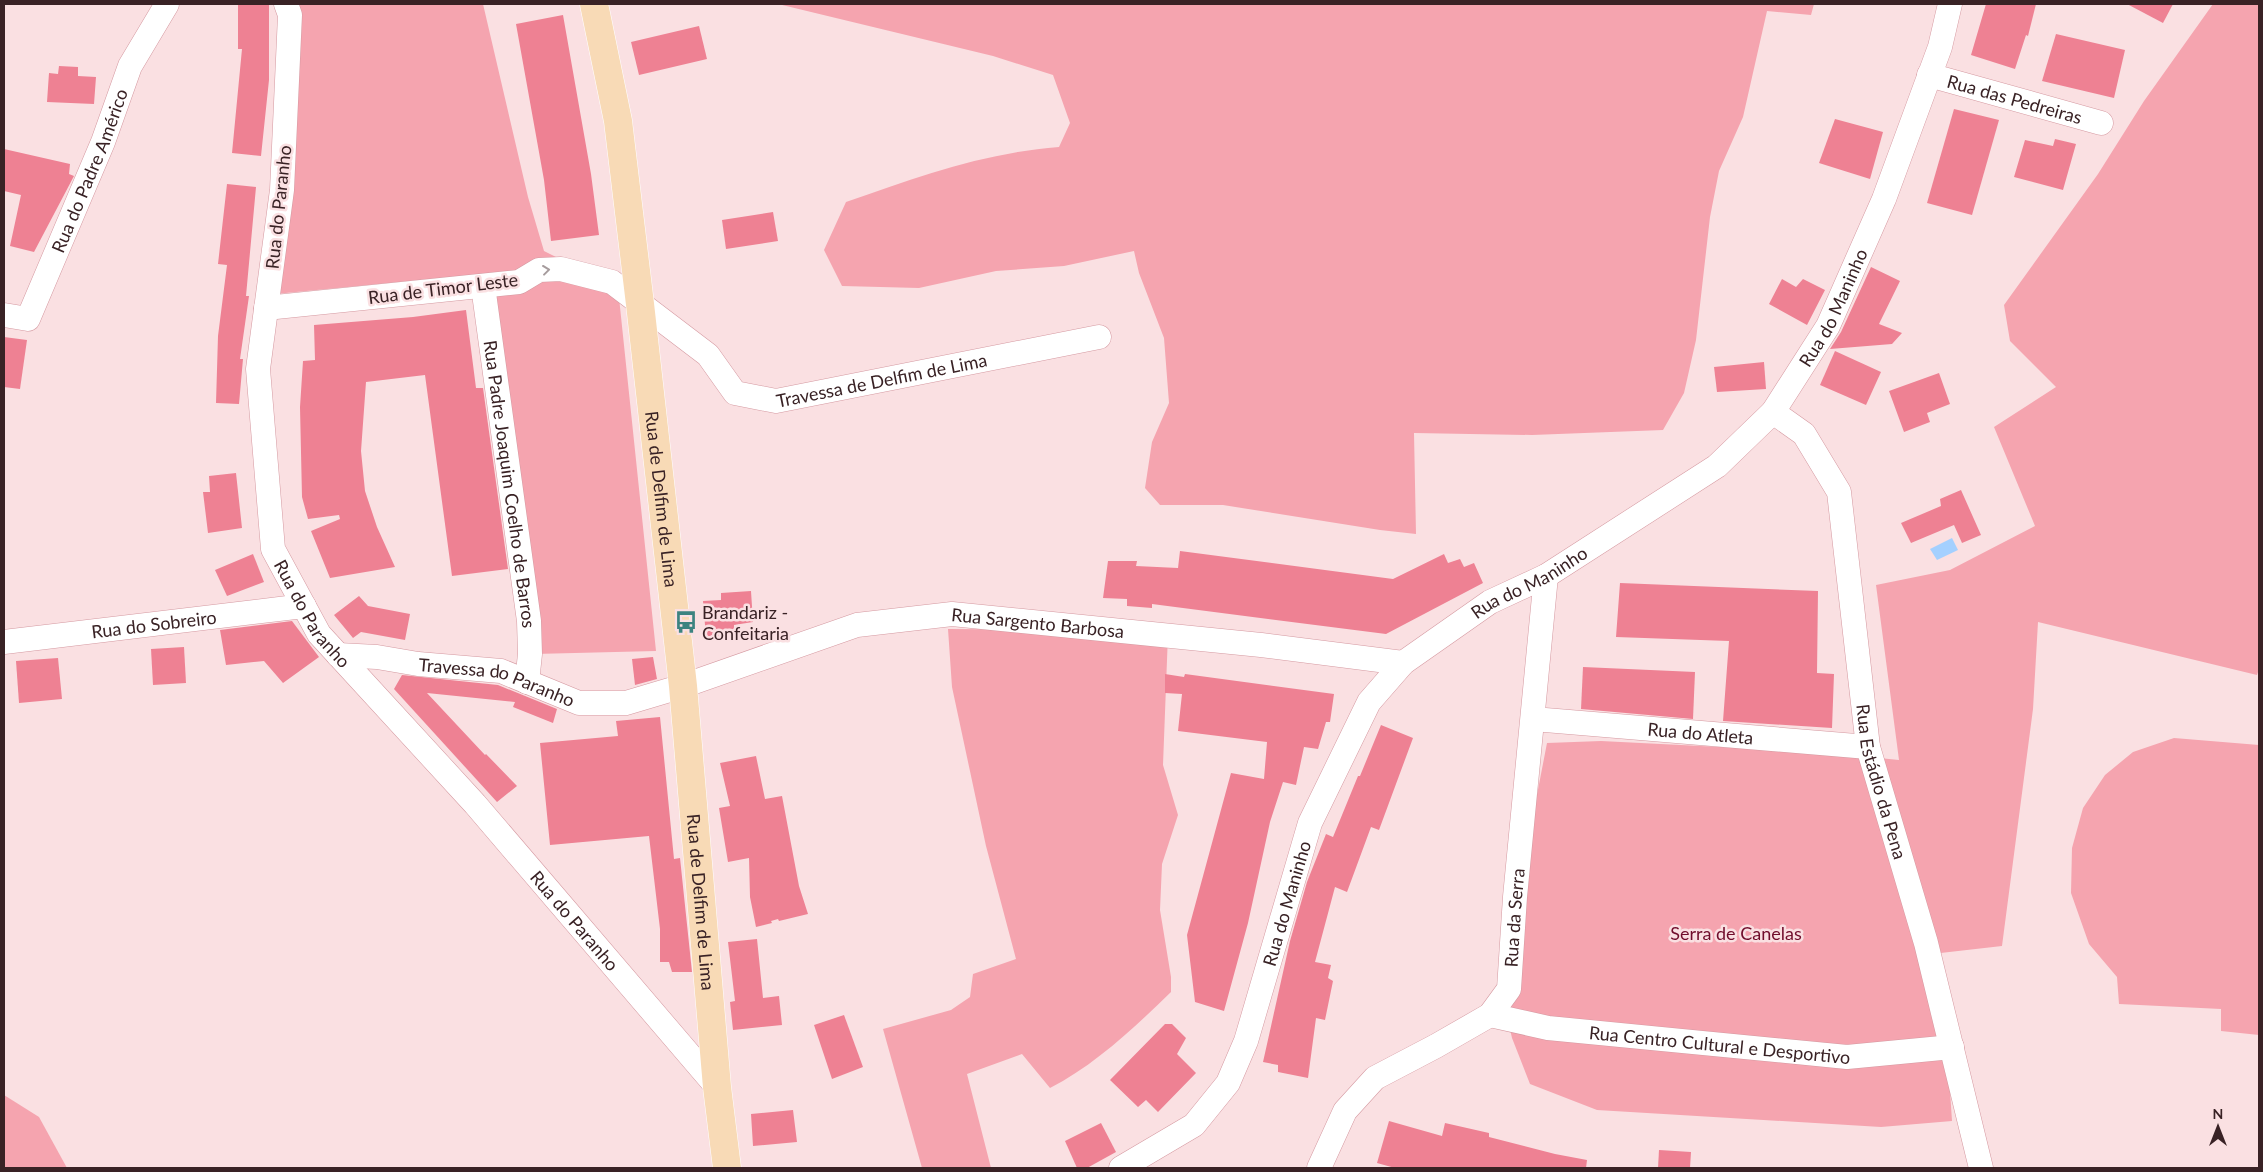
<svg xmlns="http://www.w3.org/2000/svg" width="2263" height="1172" font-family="Lato,sans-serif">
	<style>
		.green { fill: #f5a4af }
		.water { fill: #a4d0ff }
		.building { fill: #ee8193 }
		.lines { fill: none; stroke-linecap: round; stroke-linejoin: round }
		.minor-casing { stroke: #d599a1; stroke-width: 25 }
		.major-casing { stroke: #fff; stroke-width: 29 }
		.minor { stroke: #fff; stroke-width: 24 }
		.major { stroke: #f8dab6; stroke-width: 28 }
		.oneway { stroke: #a69c9d }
		.labels { text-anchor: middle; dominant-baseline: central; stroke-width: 5; stroke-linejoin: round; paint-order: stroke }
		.street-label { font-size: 18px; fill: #392225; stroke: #fae0e2 }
		.poi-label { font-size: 18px; fill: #392225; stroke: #fae0e2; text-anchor: start }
		.park-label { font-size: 18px; fill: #700c2b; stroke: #fae0e2 }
	</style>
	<rect width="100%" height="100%" fill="#fae0e2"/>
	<g class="green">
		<polygon points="283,4 483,4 528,197 544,251 618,288 656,651 534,654 487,284 451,277 265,295"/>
		<path d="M778 4H1814L1811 15 1767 11 1743 117 1719 171 1710 217 1696 340 1684 393 1663 430 1532 435 1414 433 1416 534 1380 530 1223 505H1160L1145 488 1152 442 1169 403 1164 338 1139 273 1134 251 1064 266 996 271 919 288 842 286 824 250 846 202C918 177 982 153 1059 147L1070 123 1053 75 993 56Z"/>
		<polygon points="2213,4 2259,4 2259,669 2257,675 2038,622 2033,709 2002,946 1923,955 1950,1091 1952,1121 1881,1127 1597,1110 1530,1084 1512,1038 1500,986 1547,743 1601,741 1819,752 1899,760 1876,585 1950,570 2035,526 1994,427 2056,387 2010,341 2004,305 2098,174 2144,101"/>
		<path d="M948 629 1068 630 1168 634 1163 765 1178 815 1162 864 1160 910 1171 977V992C1135 1027 1095 1065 1050 1088L1022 1054 967 1074 991 1168H922L883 1029 951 1010 970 997 973 974 1016 959 986 846 952 687Z"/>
		<polygon points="2174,738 2259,745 2259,1035 2221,1031 2221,1009 2119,1004 2117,977 2089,944 2071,893 2072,848 2083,808 2105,775 2133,752"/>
		<polygon points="4,1095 39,1117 67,1168 4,1168"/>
	</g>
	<polygon class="water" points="1952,538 1958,550 1937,560 1930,549"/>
	<g class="building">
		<polygon points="238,4 269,4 269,80 261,156 232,153 242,49 238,49"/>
		<polygon points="1986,4 2036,4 2028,36 2026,35 2015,69 1971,55"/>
		<polygon points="2127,4 2173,4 2163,23"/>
		<polygon points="563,15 591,174 599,235 551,241 544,180 516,24"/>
		<polygon points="699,26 707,59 639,75 631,42"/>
		<polygon points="2056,34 2125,50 2114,98 2042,81"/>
		<polygon points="59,66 78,67 78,76 96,77 94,104 47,102 49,73 58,74"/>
		<polygon points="1954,109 1999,120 1972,215 1927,203"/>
		<polygon points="1835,119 1883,132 1870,179 1819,163"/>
		<polygon points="2055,139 2076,144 2063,190 2014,177 2025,140 2053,146"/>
		<polygon points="4,149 70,164 69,174 74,176 34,252 10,246 21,195 4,191"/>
		<polygon points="227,184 256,187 246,296 249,296 240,359 243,359 239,404 216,403 218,336 227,265 218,264"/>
		<polygon points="773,212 778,241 726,249 722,220"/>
		<polygon points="1871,267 1900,281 1879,324 1902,333 1892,344 1830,349 1841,332"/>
		<polygon points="1782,279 1796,287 1803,279 1825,290 1807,325 1769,304"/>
		<polygon points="466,310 476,388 483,388 508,569 452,576 425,375 366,382 361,451 365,491 377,527 395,567 330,578 311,531 340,519 339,515 308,519 302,497 300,407 303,361 315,360 314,325 413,317"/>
		<polygon points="4,337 27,340 20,389 4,387"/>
		<polygon points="1835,351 1881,372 1866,405 1820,385"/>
		<polygon points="1764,362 1766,389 1717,392 1714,367"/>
		<polygon points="1939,373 1950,404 1927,413 1930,422 1904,432 1889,391"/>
		<polygon points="236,473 242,528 208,533 203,492 210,492 209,476"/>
		<polygon points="1961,490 1981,535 1962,543 1954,525 1911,543 1901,523 1941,506 1940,499"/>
		<polygon points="1180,551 1393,579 1444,554 1448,563 1460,559 1464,567 1474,563 1483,583 1386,634 1152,604 1152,608 1127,606 1127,599 1103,598 1108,561 1137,561 1136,566 1178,568"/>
		<polygon points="253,554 264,582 227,596 215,570"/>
		<polygon points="1620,583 1818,591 1817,673 1834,674 1832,728 1723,721 1729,641 1616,637"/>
		<polygon points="751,591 753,622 734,625 734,636 706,637 703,601 721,600 721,593"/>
		<polygon points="359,596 368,606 410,614 405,640 361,632 353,638 334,615"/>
		<polygon points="292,621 319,657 283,683 264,661 226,665 220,630"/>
		<polygon points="184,647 186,683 153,685 151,649"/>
		<polygon points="653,657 657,679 635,685 632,659"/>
		<polygon points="58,658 62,699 19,703 16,661"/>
		<polygon points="1583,667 1695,672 1693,719 1581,709"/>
		<polygon points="1165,674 1184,677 1185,674 1334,694 1330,722 1326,722 1318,749 1304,747 1296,785 1283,782 1270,822 1248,923 1224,1011 1195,1002 1187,935 1231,773 1264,779 1267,742 1178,731 1182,694 1165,693"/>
		<polygon points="402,675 498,685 557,709 553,723 513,707 515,702 427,693 485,755 486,754 517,786 497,802 394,689"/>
		<polygon points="660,717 674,859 680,858 692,972 672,972 669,962 660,962 660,929 649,836 550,845 540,743 618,736 616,721"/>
		<polygon points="1381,725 1413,738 1379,830 1371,827 1347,892 1335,887 1315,962 1331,965 1328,978 1333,981 1325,1020 1316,1018 1308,1078 1278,1072 1278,1065 1263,1062 1290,941 1307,882 1326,834 1333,837 1358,776 1360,776"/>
		<polygon points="756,756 765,799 782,796 799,886 808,914 779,921 778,919 771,921 772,923 756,927 750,897 749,858 728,862 719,808 730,806 720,763"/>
		<polygon points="757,939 763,998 779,996 782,1025 733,1030 730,1002 735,1001 728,942"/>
		<polygon points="844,1015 863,1067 832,1079 814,1025"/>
		<polygon points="1165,1024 1172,1024 1186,1038 1177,1054 1196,1073 1158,1112 1146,1100 1138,1107 1110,1080"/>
		<polygon points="793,1110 797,1142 753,1146 751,1114"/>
		<polygon points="1389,1121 1442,1136 1445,1123 1489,1133 1489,1137 1555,1154 1587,1160 1586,1168 1395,1168 1377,1163"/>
		<polygon points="1101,1123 1116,1152 1087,1168 1077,1168 1065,1141"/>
		<polygon points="1659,1150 1691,1152 1690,1168 1658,1168"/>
	</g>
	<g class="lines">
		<defs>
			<g id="minor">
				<path id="s1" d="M286 4 290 15 282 190 258 369 273 549 319 634 475 804 717 1087"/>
				<path id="s2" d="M1929 75 2101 123"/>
				<path id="s3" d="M483 286 529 621 530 654 527 682"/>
				<path id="s4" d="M266 308 519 282 539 270 561 269 612 282 708 355 735 393 776 401 1099 337"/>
				<path id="s5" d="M4 315 28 319 103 142 130 66 167 4"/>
				<path id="s6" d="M1773 412 1804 434 1839 492 1868 747 1926 943 1981 1168"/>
				<path id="s7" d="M4 642 304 606"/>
				<path id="s8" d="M338 655 377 657 418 664 501 671 579 703H626L683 686 857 625 952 614 1261 645 1403 663"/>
				<path id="s9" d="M1533 719 1868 747"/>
				<path id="s10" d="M1490 1015 1548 1028 1847 1057 1952 1047"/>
				<path id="s11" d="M1121 1168 1194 1125 1228 1083 1246 1041 1310 823 1369 702 1403 663 1490 602 1546 576 1717 466 1773 412 1828 326 1884 199 1940 47 1950 4"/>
				<path id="s12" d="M1319 1168 1345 1111 1375 1078 1436 1046 1490 1015 1509 989 1515 897 1546 576"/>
			</g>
			<g id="major">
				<path id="s13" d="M594 4 618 121 640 304 683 686 717 1087 727 1168"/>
			</g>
		</defs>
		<use href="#minor" class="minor-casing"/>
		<use href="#major" class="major-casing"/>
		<use href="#minor" class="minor"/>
		<use href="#major" class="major"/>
	</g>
	<defs><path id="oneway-chevron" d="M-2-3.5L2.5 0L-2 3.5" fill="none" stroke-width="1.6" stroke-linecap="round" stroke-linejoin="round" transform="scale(1.25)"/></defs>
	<use class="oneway" href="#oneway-chevron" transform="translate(546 270) rotate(-7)"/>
	<defs>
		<symbol id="bus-bare" viewBox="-9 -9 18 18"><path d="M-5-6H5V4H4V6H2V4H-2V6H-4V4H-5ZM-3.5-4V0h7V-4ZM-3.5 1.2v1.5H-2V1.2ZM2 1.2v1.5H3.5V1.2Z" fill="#3c8380" stroke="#fae0e2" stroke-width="2.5" paint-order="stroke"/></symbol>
	</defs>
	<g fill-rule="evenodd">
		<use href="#bus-bare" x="670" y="606" width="32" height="32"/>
	</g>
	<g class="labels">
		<g class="street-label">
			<text stroke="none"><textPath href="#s2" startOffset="89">Rua das Pedreiras</textPath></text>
			<text stroke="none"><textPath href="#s5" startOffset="185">Rua do Padre Américo</textPath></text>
			<text transform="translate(278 207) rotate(-84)">Rua do Paranho</text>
			<text transform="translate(443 288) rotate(-7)">Rua de Timor Leste</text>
			<text stroke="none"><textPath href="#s11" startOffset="1168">Rua do Maninho</textPath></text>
			<text stroke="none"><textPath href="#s4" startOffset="669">Travessa de Delfim de Lima</textPath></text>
			<text stroke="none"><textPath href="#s3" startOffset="200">Rua Padre Joaquim Coelho de Barros</textPath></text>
			<text stroke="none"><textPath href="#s13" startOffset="500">Rua de Delfim de Lima</textPath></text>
			<text stroke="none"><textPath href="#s11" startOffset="748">Rua do Maninho</textPath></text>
			<text stroke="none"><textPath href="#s1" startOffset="624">Rua do Paranho</textPath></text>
			<text stroke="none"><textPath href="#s8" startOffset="721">Rua Sargento Barbosa</textPath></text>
			<text stroke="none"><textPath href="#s7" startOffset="151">Rua do Sobreiro</textPath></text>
			<text stroke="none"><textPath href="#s8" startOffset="162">Travessa do Paranho</textPath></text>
			<text stroke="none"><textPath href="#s9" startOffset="168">Rua do Atleta</textPath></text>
			<text stroke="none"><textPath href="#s6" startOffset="399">Rua Estádio da Pena</textPath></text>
			<text stroke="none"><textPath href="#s13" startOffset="905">Rua de Delfim de Lima</textPath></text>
			<text stroke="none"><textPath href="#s11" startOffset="328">Rua do Maninho</textPath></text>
			<text stroke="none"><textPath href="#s12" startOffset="342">Rua da Serra</textPath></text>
			<text stroke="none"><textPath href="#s1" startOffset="1029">Rua do Paranho</textPath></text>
			<text stroke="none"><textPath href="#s10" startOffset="232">Rua Centro Cultural e Desportivo</textPath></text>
		</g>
		<g class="poi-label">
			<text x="702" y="612">Brandariz -<tspan x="702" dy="21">Confeitaria</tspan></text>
		</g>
		<g class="park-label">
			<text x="1736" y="933">Serra de Canelas</text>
		</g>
	</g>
	<rect width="2263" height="1172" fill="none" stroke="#392225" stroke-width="10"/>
	<g transform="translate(2218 1127)" stroke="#fae0e2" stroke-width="4" paint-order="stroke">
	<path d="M0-4L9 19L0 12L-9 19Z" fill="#392225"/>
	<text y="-8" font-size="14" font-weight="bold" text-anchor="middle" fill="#392225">N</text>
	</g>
</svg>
